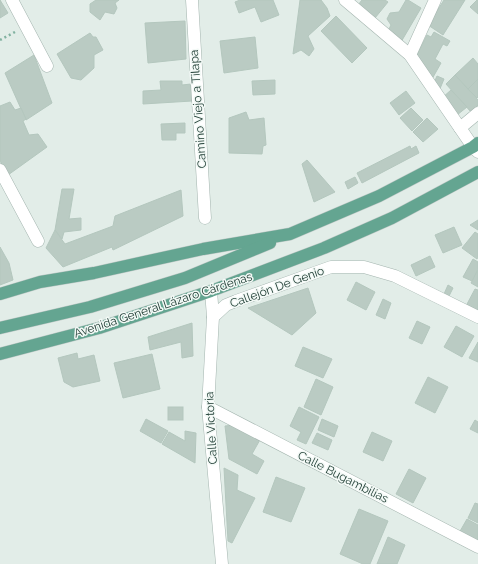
<svg xmlns="http://www.w3.org/2000/svg" width="478" height="564" font-family="Raleway,sans-serif">
	<style>
		.building { fill: #bacbc3; stroke: #b4c7be }
		.lines { fill: none; stroke-linecap: round; stroke-linejoin: round }
		.street-casing { stroke: #a4b5af; stroke-width: 13 }
		.primary-casing { stroke: #c1c9c7; stroke-width: 13 }
		.path { stroke: #81b2a0; stroke-width: 2.5; stroke-dasharray: 2 3; stroke-linecap: butt }
		.street { stroke: #fff; stroke-width: 12 }
		.primary { stroke: #64a591; stroke-width: 12 }
		.labels { text-anchor: middle; dominant-baseline: central; stroke-width: 3; stroke-linejoin: round; paint-order: stroke }
		.street-label { font-size: 12px; fill: #213f36; stroke: #f3f9f6 }
	</style>
	<rect width="100%" height="100%" fill="#e2ede8"/>
	<g class="building">
		<polygon points="0,0 8,13 0,18"/>
		<polygon points="96,0 119,0 115,3 117,8 114,14 105,12 100,20 90,12 90,4"/>
		<polygon points="240,0 273,0 279,15 261,22 255,7 239,13 235,2"/>
		<polygon points="300,0 321,0 327,8 330,16 308,36 314,49 309,56 301,50 293,54"/>
		<polygon points="362,0 385,0 388,2 375,18 358,5"/>
		<polygon points="406,0 408,0 421,8 401,42 388,31 391,25 387,19 390,13 399,12"/>
		<polygon points="444,0 465,0 443,35 428,25"/>
		<polygon points="477,0 478,0 478,14 470,7"/>
		<polygon points="336,16 367,48 352,63 321,31"/>
		<polygon points="185,21 186,59 148,63 145,23"/>
		<polygon points="434,32 450,41 447,46 443,44 435,59 441,63 432,79 415,59 427,35 431,37"/>
		<polygon points="90,33 93,37 96,37 103,50 94,55 94,68 81,80 71,78 57,54"/>
		<polygon points="255,37 258,68 224,73 220,41"/>
		<polygon points="34,55 52,103 26,120 5,73"/>
		<polygon points="473,58 478,64 478,79 468,89 455,75"/>
		<polygon points="455,75 478,100 478,105 471,112 446,84"/>
		<polygon points="437,76 444,79 439,91 433,85"/>
		<polygon points="478,79 478,97 477,98 468,89"/>
		<polygon points="275,80 275,94 253,95 252,81"/>
		<polygon points="160,81 182,81 182,85 191,84 192,101 143,104 143,91 161,90"/>
		<polygon points="451,90 467,107 457,115 442,98"/>
		<polygon points="406,91 415,103 399,115 390,103"/>
		<polygon points="10,102 15,110 21,108 26,119 23,121 29,135 38,134 47,147 8,175 0,161 0,106"/>
		<polygon points="411,108 423,120 412,131 400,118"/>
		<polygon points="246,112 249,120 264,118 266,145 263,146 262,154 229,153 229,118"/>
		<polygon points="427,118 438,129 423,142 413,132"/>
		<polygon points="185,123 185,133 176,133 176,140 162,140 161,124"/>
		<polygon points="410,146 411,149 416,146 419,153 362,183 357,173"/>
		<polygon points="307,160 335,192 314,202 302,164"/>
		<polygon points="355,177 358,183 348,189 345,182"/>
		<polygon points="62,189 74,189 69,219 81,218 81,230 64,232 62,239 55,230"/>
		<polygon points="181,190 183,216 113,250 112,247 63,267 46,248 55,230 65,244 113,226 115,216"/>
		<polygon points="478,220 478,230 470,225"/>
		<polygon points="454,227 462,245 443,253 435,235"/>
		<polygon points="475,232 478,234 478,257 477,259 462,248"/>
		<polygon points="0,247 9,263 13,280 0,285"/>
		<polygon points="430,256 435,267 416,276 411,265"/>
		<polygon points="473,259 478,262 478,269 472,281 463,277"/>
		<polygon points="478,270 478,287 471,283"/>
		<polygon points="356,282 375,292 366,310 347,300"/>
		<polygon points="448,285 453,288 449,296 444,294"/>
		<polygon points="308,288 316,313 292,335 248,308"/>
		<polygon points="475,289 478,290 478,312 466,306"/>
		<polygon points="383,299 391,303 385,319 376,315"/>
		<polygon points="417,321 430,327 422,344 409,338"/>
		<polygon points="192,323 193,356 182,358 181,342 150,350 148,337"/>
		<polygon points="456,326 474,336 462,357 444,347"/>
		<polygon points="478,342 478,362 469,358"/>
		<polygon points="303,347 332,359 323,378 295,366"/>
		<polygon points="77,353 78,359 94,355 100,381 73,387 64,382 58,358"/>
		<polygon points="152,354 160,389 123,398 114,363"/>
		<polygon points="428,377 448,387 435,413 415,403"/>
		<polygon points="316,379 333,387 321,415 304,407"/>
		<rect x="168" y="407" width="15" height="13"/>
		<polygon points="299,407 319,417 306,444 297,440 301,432 290,426"/>
		<polygon points="146,419 168,431 161,443 140,431"/>
		<polygon points="322,419 338,426 334,437 318,430"/>
		<polygon points="475,420 478,422 478,433 470,429"/>
		<polygon points="235,425 261,438 252,454 264,461 257,474 229,459 225,426"/>
		<polygon points="185,431 196,433 195,463 162,444 169,432 185,441"/>
		<polygon points="372,432 392,441 383,461 363,452"/>
		<polygon points="317,433 332,440 328,450 312,443"/>
		<polygon points="224,468 238,475 237,490 255,498 232,543 228,541"/>
		<polygon points="409,469 426,478 413,503 396,494"/>
		<polygon points="276,477 305,488 291,522 263,512"/>
		<polygon points="475,503 478,504 478,523 468,518"/>
		<polygon points="359,509 388,521 370,564 363,564 340,554"/>
		<polygon points="467,519 478,525 478,542 459,533"/>
		<polygon points="388,537 405,545 397,564 377,564"/>
	</g>
	<g class="lines">
		<defs>
			<g id="street">
				<polyline points="12,0 47,66"/>
				<polyline points="192,0 205,218"/>
				<polyline points="345,0 410,55 473,147 478,152"/>
				<polyline points="410,55 435,0"/>
				<polyline points="460,128 478,113"/>
				<polyline points="0,170 38,241"/>
				<polyline points="211,291 213,317 208,407 222,564"/>
				<polyline points="213,317 226,305 236,301 331,267 364,267 395,276 478,317"/>
				<polyline points="208,407 478,547"/>
			</g>
			<g id="primary">
				<polyline points="0,294 40,282 94,273 203,249 290,234 379,196 473,147 478,143"/>
				<polyline points="0,328 90,307 185,278 270,243"/>
				<polyline points="0,354 99,328 211,291 324,248 392,218 478,172"/>
			</g>
		</defs>
		<use href="#street" class="street-casing"/>
		<use href="#primary" class="primary-casing"/>
		<polyline class="path" points="0,40 15,32"/>
		<use href="#street" class="street"/>
		<use href="#primary" class="primary"/>
	</g>
	<g class="labels">
		<g class="street-label">
			<text transform="translate(198 109) rotate(-94)">Camino Viejo a Tilapa</text>
			<text transform="translate(277 287) rotate(-20)">Callejón De Genio</text>
			<text transform="translate(163 305) rotate(-18)">Avenida General Lázaro Cárdenas</text>
			<text transform="translate(211 428) rotate(-93)">Calle Victoria</text>
			<text transform="translate(343 477) rotate(27)">Calle Bugambilias</text>
		</g>
	</g>
</svg>
